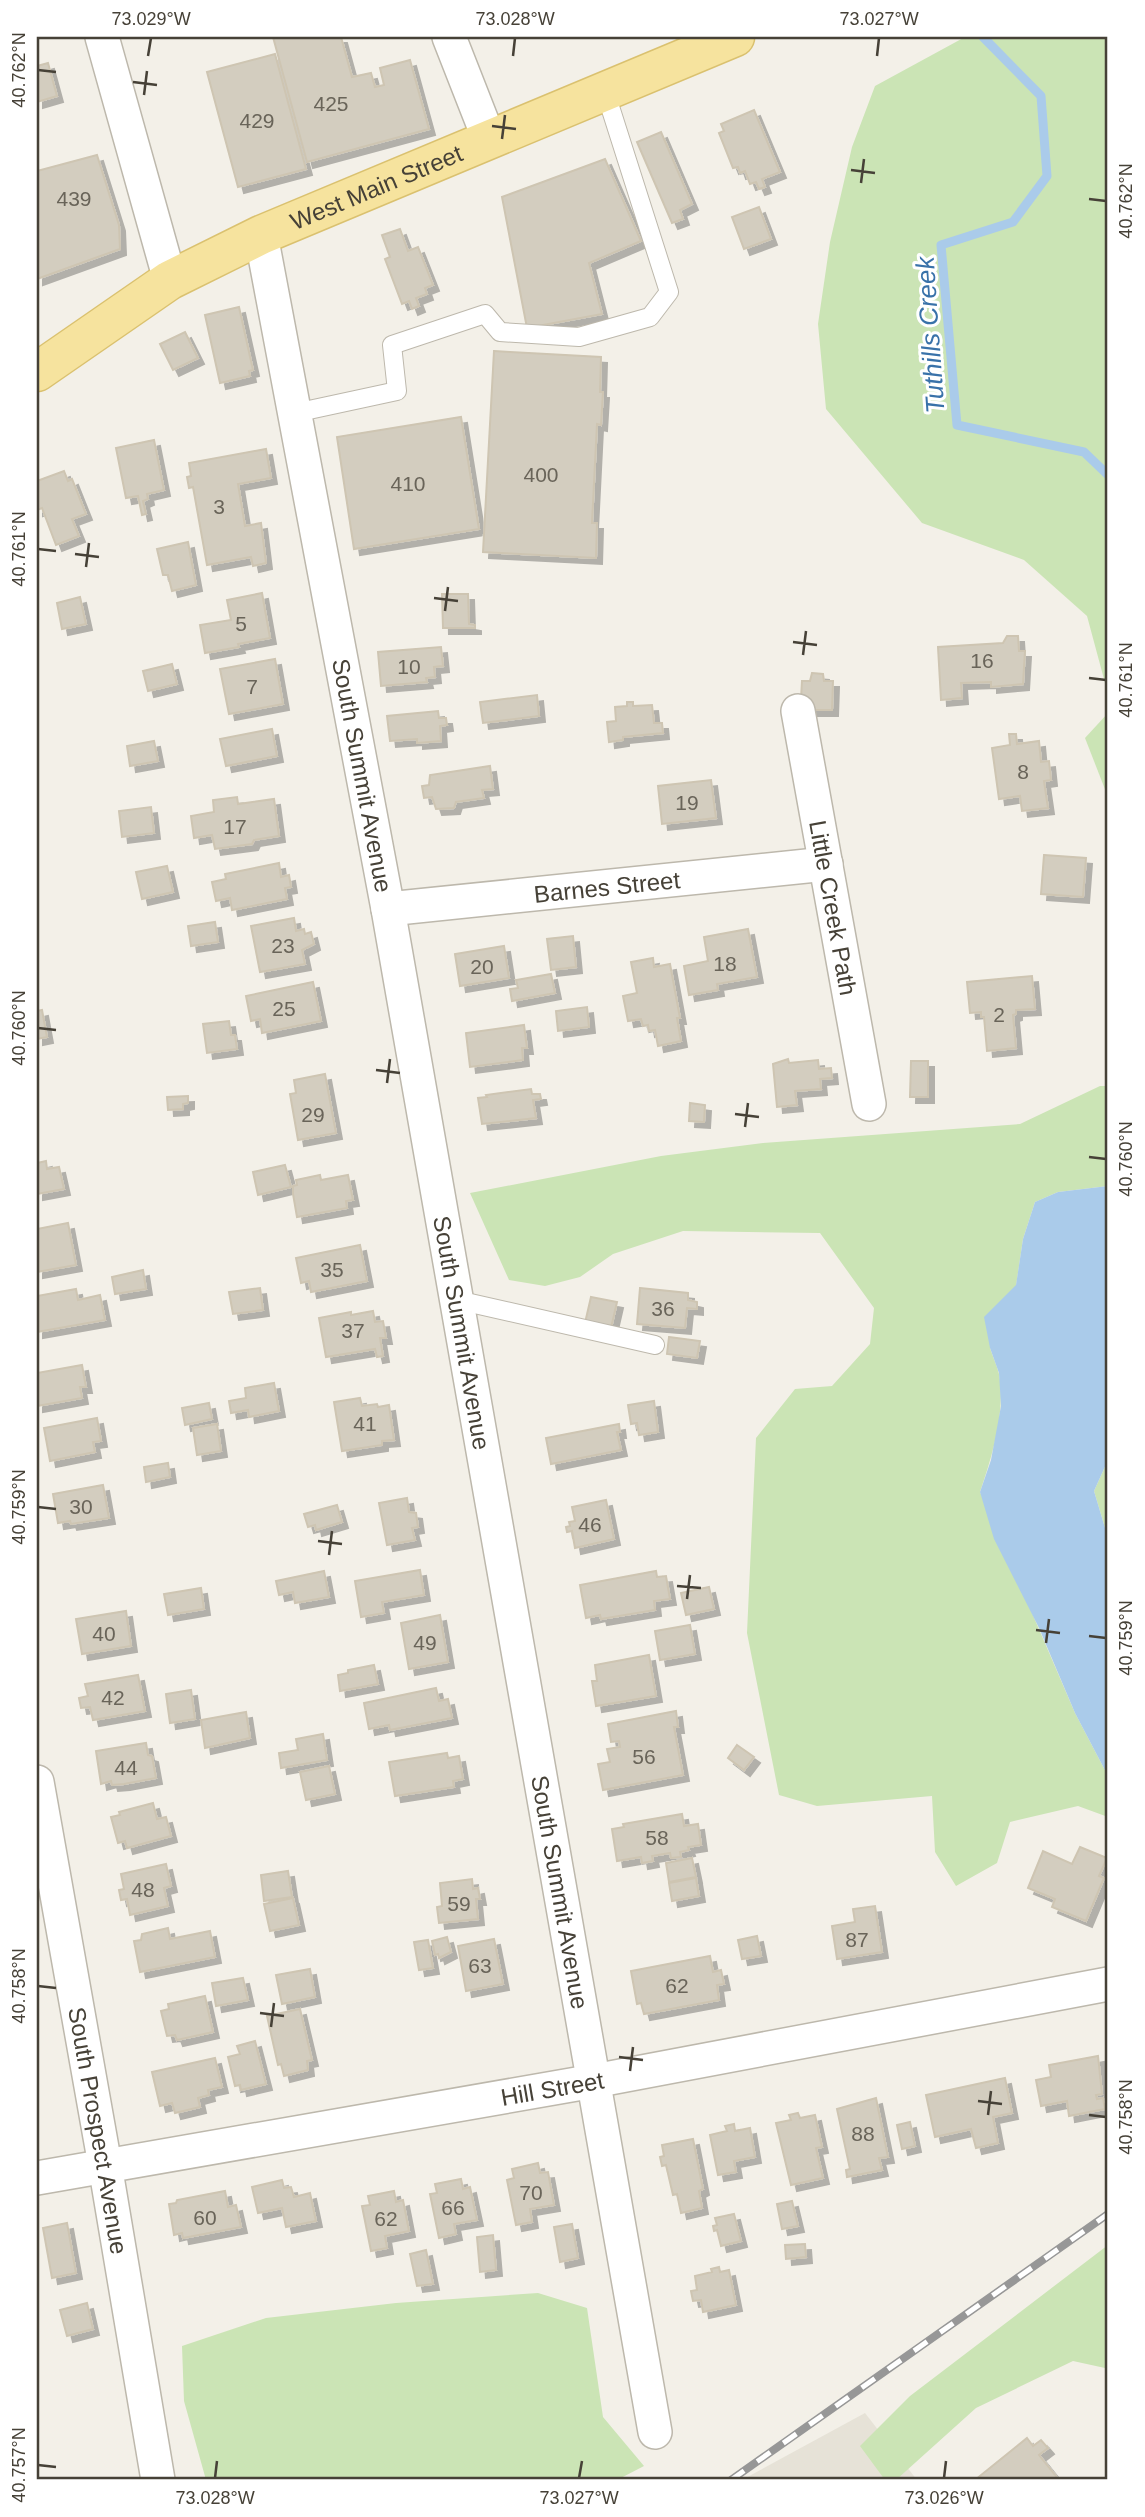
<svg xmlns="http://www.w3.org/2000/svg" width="1145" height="2517" font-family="Arial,sans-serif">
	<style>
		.residential { fill: #e6e2d7 }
		.green { fill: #cbe4b5 }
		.water { fill: #aacbea }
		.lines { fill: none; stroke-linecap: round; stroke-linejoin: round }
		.stream { stroke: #aacbea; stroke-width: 9 }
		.building { fill: #d3cdbf; stroke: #cec5b2; stroke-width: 2; filter: url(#shadow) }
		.service-casing { stroke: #bdb8ac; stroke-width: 20 }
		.minor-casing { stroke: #bdb8ac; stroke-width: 36 }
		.primary-casing { stroke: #dac16f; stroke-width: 41 }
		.service { stroke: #fff; stroke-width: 18 }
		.minor { stroke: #fff; stroke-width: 33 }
		.primary { stroke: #f6e39e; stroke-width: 38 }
		.rail-casing { stroke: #979797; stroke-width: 8 }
		.rail { stroke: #fff; stroke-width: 5; stroke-dasharray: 16; stroke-linecap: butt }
		.ticks { fill: none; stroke: #464137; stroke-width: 2.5 }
		.labels { text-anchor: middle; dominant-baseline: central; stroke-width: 6; stroke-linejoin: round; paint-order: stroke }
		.number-label { font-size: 21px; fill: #696459 }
		.street-label { font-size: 24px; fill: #464137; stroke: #fff }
		.water-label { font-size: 26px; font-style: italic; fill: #3972a9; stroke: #fff }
		.neatline { fill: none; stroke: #464137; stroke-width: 2.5 }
		.ticks-label { font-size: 18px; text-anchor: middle; fill: #464137 }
	</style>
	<defs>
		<filter id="shadow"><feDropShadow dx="6" dy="6" stdDeviation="0" flood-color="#0004"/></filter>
	</defs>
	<rect width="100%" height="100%" fill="#f3f0e8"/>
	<polygon class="residential" points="865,2413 917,2480 742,2480"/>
	<g class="green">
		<polygon points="965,37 1108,37 1108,694 1087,616 1024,560 922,523 826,409 818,324 830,242 852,147 875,86"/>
		<polygon points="1108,713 1108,797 1085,738"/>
		<path d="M1100 1086H1108V1186L1058 1192 1035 1202 1023 1239 1016 1286 990 1348C993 1357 997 1366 999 1374 1006 1413 992 1456 980 1492L1075 1713 1108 1776V1817L1078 1806 1010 1822 997 1863 956 1886 935 1852 932 1796 817 1806 779 1795 747 1633 756 1438 795 1389 832 1386 870 1344 874 1308 820 1233 683 1231 613 1254 580 1277 545 1286 509 1280 470 1193 661 1156 763 1143 1020 1124Z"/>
		<polygon points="1108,1460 1108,1538 1094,1491"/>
		<polygon points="1108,2245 1108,2371 1105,2368 1073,2361 976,2408 896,2480 885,2480 860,2446 910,2396"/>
		<polygon points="538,2293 587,2308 603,2417 644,2466 617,2480 206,2480 184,2401 182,2346 266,2318 396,2303"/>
	</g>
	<polygon class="water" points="1108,1186 1108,1460 1094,1491 1108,1538 1108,1776 1075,1713 1039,1628 994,1539 980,1492 991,1460 1001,1406 999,1373 990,1348 984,1317 1016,1285 1023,1239 1035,1202 1058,1192"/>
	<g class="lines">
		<polyline class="stream" points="983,37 1041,96 1047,176 1013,222 941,245 957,425 1084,452 1108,475"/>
	</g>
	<g class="building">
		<polygon points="273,37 341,37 352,77 371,73 375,87 384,85 380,68 410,60 429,129 307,162"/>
		<polygon points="275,54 306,169 238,187 207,72"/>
		<polygon points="48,63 57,96 37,102 37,66"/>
		<polygon points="754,110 780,172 762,179 765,187 759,189 756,182 750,184 745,171 740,173 738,167 733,168 719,133 724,131 721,124"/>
		<polygon points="661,132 692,204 680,210 683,219 672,223 637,142"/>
		<polygon points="97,155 119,225 120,249 37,279 37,171"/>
		<polygon points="605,159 641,241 589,263 602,314 527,328 502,197"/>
		<polygon points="759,207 771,239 744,249 732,217"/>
		<polygon points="400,229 408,251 418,247 433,285 425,288 427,294 416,298 419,306 412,309 409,301 402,304 385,259 390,257 382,235"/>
		<polygon points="239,307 253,370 249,371 250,376 220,383 205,315"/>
		<polygon points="185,332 198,358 173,370 160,344"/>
		<polygon points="494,351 601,357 600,392 603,392 601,425 597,424 592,523 597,523 596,558 483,552"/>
		<polygon points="461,417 479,529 354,549 337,437"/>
		<polygon points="154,440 164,490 147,494 148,499 143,501 146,514 142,515 138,496 126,498 116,448"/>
		<polygon points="266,449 271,478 238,484 245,526 261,523 266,563 253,566 251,557 207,565 193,487 189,488 187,477 191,476 189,463"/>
		<polygon points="64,471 68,481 72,479 86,514 72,519 79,536 56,545 42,508 37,510 37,481"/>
		<polygon points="188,542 196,585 172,591 168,575 163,575 157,549"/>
		<polygon points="262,593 270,638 238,644 239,647 205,653 200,625 231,620 227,600"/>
		<polygon points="442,594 468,594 469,624 475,625 475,628 443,628"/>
		<polygon points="80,597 86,624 62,629 57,603"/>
		<polygon points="1007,636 1018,636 1019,651 1025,651 1023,684 991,687 991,682 961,683 962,698 941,700 938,647 1003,643"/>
		<polygon points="441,647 443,666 434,667 435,677 426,678 427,682 381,686 378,652"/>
		<polygon points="275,659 283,704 229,714 220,669"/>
		<polygon points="172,664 177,684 148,691 143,671"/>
		<polygon points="812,673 823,674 824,681 833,681 832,710 808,710 801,699 802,681 810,681"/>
		<polygon points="537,695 539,716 483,723 480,702"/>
		<polygon points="627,702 633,702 633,706 652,705 654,723 662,723 663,733 623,737 623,740 609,742 607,722 616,721 615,707 627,706"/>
		<polygon points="438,711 439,718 446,718 447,725 440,726 441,741 417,743 417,739 390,741 387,716"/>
		<polygon points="272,729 277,756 226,766 220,739"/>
		<polygon points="1009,734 1016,734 1017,744 1039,741 1041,762 1049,761 1051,780 1044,781 1048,808 1022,811 1020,796 999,799 992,748 1010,745"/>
		<polygon points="154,741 158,761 130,766 127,746"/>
		<polygon points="490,766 493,789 482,790 484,798 456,802 454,808 436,809 432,797 424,798 422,786 429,785 430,775"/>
		<polygon points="711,780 716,818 662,824 658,786"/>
		<polygon points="237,797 238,804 274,799 279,836 254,840 252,844 215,849 212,835 194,838 191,816 214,812 213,800"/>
		<polygon points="151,807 154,833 122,837 119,811"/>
		<polygon points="1044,855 1086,858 1083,897 1041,894"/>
		<polygon points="279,863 281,877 289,875 291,887 285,888 287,899 232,910 230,898 216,901 212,882 226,879 225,874"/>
		<polygon points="167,866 173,892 142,899 136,872"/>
		<polygon points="294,918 296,931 304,929 305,934 311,932 314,944 302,950 305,964 260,972 251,926"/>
		<polygon points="215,922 218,942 191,946 188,926"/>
		<polygon points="748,929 757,977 717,984 718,990 689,995 684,966 708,961 704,937"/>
		<polygon points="573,936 576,967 551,970 547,939"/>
		<polygon points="504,946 509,978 460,986 455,954"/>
		<polygon points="653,958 654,967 670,964 680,1018 677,1018 681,1041 658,1046 655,1030 649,1031 648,1025 643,1026 641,1019 628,1021 623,996 637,993 631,962"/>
		<polygon points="551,974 555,993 512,1001 510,989 518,988 516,980"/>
		<polygon points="1032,976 1035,1009 1016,1010 1016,1014 1013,1015 1016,1048 987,1051 984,1017 981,1017 981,1012 970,1013 967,982"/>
		<polygon points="313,982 321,1021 262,1033 260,1019 251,1021 246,996"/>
		<polygon points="587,1007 589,1027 558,1031 556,1011"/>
		<polygon points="42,1010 47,1037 37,1039 37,1011"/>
		<polygon points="229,1021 231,1035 235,1035 237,1049 207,1053 203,1024"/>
		<polygon points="524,1025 527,1048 522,1048 523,1060 470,1067 466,1033"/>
		<polygon points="788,1059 789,1063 818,1060 819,1069 831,1068 832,1078 820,1079 821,1089 795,1091 797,1105 777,1107 773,1064"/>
		<polygon points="911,1061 928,1061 928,1097 910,1097"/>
		<polygon points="325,1074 336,1133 298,1140 290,1094 296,1093 294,1080"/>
		<polygon points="531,1089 532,1094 540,1094 541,1099 533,1100 536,1118 482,1124 478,1098 487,1097 486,1095"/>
		<polygon points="188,1096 188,1103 183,1104 183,1109 168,1110 167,1097"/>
		<polygon points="690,1103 705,1105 704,1122 689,1121"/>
		<polygon points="46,1161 47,1169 59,1167 64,1189 37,1194 37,1163"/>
		<polygon points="285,1165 291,1187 258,1195 253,1172"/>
		<polygon points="320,1175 321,1180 348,1175 353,1200 346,1201 347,1208 297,1217 293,1194 293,1186 297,1185 296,1180"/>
		<polygon points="68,1223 76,1265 37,1272 37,1229"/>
		<polygon points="360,1245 367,1281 311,1292 309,1281 301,1283 296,1258"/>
		<polygon points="143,1270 146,1289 115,1294 112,1277"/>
		<polygon points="260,1288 263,1310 233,1314 229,1292"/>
		<polygon points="640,1288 688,1293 688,1300 697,1302 697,1309 687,1308 685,1328 637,1324"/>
		<polygon points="76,1289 78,1300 100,1295 105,1320 37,1332 37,1296"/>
		<polygon points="591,1297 617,1302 611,1328 585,1323"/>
		<polygon points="373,1311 375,1322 383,1321 386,1338 380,1338 383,1356 377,1357 375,1349 326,1357 319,1318 351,1312 351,1315"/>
		<polygon points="669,1337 700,1341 697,1358 667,1354"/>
		<polygon points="82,1365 86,1387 80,1387 82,1398 37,1406 37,1373"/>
		<polygon points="274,1383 279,1411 249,1417 248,1410 231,1413 229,1401 246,1398 245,1388"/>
		<polygon points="360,1398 362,1406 377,1404 378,1407 389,1405 394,1440 382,1441 382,1445 342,1451 334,1402"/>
		<polygon points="654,1401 658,1432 639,1435 637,1423 631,1424 628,1405"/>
		<polygon points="209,1403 212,1419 185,1425 182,1408"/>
		<polygon points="97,1418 101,1441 93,1442 95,1452 50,1461 44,1428"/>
		<polygon points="217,1424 221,1451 197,1455 193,1428"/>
		<polygon points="619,1424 620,1432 617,1432 621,1450 551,1464 546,1438"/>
		<polygon points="168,1463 170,1477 146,1482 144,1467"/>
		<polygon points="103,1485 109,1518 71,1524 70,1521 58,1523 53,1494"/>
		<polygon points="407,1498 409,1512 416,1513 418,1527 412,1528 415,1540 387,1545 379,1503"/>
		<polygon points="606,1500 614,1539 575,1548 572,1531 567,1532 566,1527 570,1526 569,1522 575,1521 572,1507"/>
		<polygon points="337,1505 342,1522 316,1530 315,1525 308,1527 304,1514"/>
		<polygon points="420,1570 424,1595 382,1602 384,1613 361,1617 355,1581"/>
		<polygon points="324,1571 329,1597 295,1603 293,1592 279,1595 276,1581"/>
		<polygon points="656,1571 657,1577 666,1576 670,1599 654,1601 655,1610 601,1619 600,1615 586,1618 580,1585"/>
		<polygon points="709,1587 714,1609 686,1615 681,1593"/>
		<polygon points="201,1588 204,1609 168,1615 164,1594"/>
		<polygon points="126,1611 131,1646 82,1654 76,1619"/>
		<polygon points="440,1615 448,1662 409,1669 401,1623"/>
		<polygon points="690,1625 695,1654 660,1660 655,1631"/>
		<polygon points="649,1655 656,1696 596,1706 592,1681 597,1681 595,1665"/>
		<polygon points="374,1665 378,1684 340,1691 338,1675 348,1673 348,1670"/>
		<polygon points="138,1675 145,1711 93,1720 90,1707 81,1708 79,1698 88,1696 85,1684"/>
		<polygon points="436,1688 439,1701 448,1699 452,1718 390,1730 389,1725 369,1729 364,1703"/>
		<polygon points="191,1690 195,1719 170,1723 166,1694"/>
		<polygon points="676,1711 678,1727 674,1727 683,1775 603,1790 598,1764 610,1762 607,1749 620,1747 619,1741 611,1742 608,1724"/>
		<polygon points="246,1712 250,1738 205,1748 201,1720"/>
		<polygon points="323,1734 327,1760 281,1768 279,1753 298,1750 296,1739"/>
		<polygon points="146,1743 148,1755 152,1756 156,1778 124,1784 112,1785 111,1781 101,1784 96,1751"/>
		<polygon points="737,1745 754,1757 744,1770 728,1758"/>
		<polygon points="447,1753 448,1758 459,1756 463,1779 453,1781 454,1787 395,1796 389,1762"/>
		<polygon points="329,1766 335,1794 306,1800 300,1772"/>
		<polygon points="153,1803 157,1819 166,1817 171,1836 127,1848 125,1841 118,1843 111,1817 120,1815 119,1812"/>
		<polygon points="682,1814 684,1826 698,1824 701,1845 688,1847 689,1850 680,1852 681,1857 671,1858 670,1853 652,1856 653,1861 642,1863 641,1857 617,1861 612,1829 624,1827 623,1824"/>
		<polygon points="1080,1847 1107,1858 1099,1876 1104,1878 1086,1921 1052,1907 1055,1899 1028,1888 1043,1851 1072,1864"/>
		<polygon points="692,1858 696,1877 669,1882 666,1863"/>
		<polygon points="166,1864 171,1886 164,1888 168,1906 130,1915 127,1899 121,1900 119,1890 124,1889 121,1874"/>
		<polygon points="288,1871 292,1897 264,1901 261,1875"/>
		<polygon points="696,1878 699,1896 672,1901 669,1883"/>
		<polygon points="472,1879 473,1889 478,1888 480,1899 476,1899 478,1919 439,1923 437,1907 442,1906 440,1883"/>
		<polygon points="293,1898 299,1925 270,1931 264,1904"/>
		<polygon points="875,1906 882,1952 837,1959 832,1926 855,1922 853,1909"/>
		<polygon points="168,1928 170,1939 210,1931 215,1957 140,1972 134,1941 141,1940 142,1934"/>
		<polygon points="757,1936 761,1956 742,1959 738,1940"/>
		<polygon points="447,1937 451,1952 439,1958 438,1954 435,1955 432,1941"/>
		<polygon points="494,1939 503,1984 466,1991 458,1946"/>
		<polygon points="428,1940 433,1968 419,1970 414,1942"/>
		<polygon points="710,1956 713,1972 721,1970 724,1984 717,1985 719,2000 644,2014 641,2003 637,2004 631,1971"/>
		<polygon points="310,1969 315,1997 282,2004 276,1975"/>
		<polygon points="243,1978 248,2000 216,2006 212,1983"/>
		<polygon points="205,1996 213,2032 177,2040 175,2035 167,2036 161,2011 169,2009 168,2004"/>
		<polygon points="300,2009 312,2060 307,2061 308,2070 284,2076 281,2064 278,2065 267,2016"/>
		<polygon points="255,2041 266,2084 241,2090 240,2085 235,2086 228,2057 240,2054 237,2046"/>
		<polygon points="1098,2056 1102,2094 1096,2095 1097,2099 1103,2098 1105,2109 1069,2116 1067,2101 1041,2106 1036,2080 1051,2077 1049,2065"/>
		<polygon points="215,2058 222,2087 208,2090 209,2095 198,2098 200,2107 175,2113 172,2103 160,2106 152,2072"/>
		<polygon points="1005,2078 1012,2113 993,2117 998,2143 976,2148 971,2129 935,2137 926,2095"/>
		<polygon points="876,2098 888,2157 879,2158 882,2170 847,2177 846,2170 850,2169 837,2109"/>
		<polygon points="798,2113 800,2118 815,2115 822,2147 816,2148 823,2178 791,2185 776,2123 791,2120 789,2115"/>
		<polygon points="910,2122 915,2146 902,2149 897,2125"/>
		<polygon points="734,2124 735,2131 750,2128 755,2157 734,2161 736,2172 718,2175 710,2135 727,2131 725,2126"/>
		<polygon points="693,2139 703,2189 699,2191 702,2208 681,2213 677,2194 673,2195 666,2165 662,2166 660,2157 664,2156 662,2145"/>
		<polygon points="538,2163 540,2173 548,2172 554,2205 530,2209 532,2222 516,2225 507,2180 514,2178 512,2169"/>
		<polygon points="461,2179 463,2189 470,2187 477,2220 454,2224 456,2234 439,2238 430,2194 437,2193 435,2184"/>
		<polygon points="282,2180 284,2188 291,2187 294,2197 310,2193 316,2221 286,2227 282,2208 258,2213 252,2187"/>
		<polygon points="225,2191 228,2207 236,2205 241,2227 183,2238 182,2233 174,2235 169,2204 176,2203 177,2200"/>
		<polygon points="394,2191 396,2202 403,2200 409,2231 385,2236 387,2248 371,2251 362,2206 370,2205 368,2196"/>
		<polygon points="792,2201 798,2226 782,2229 777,2204"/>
		<polygon points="734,2214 741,2241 721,2246 717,2230 714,2231 713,2226 717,2225 715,2218"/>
		<polygon points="67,2223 76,2273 52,2278 43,2228"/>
		<polygon points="572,2224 578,2258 560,2262 554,2227"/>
		<polygon points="493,2235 496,2270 480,2272 477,2237"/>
		<polygon points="805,2244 806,2257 786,2259 785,2245"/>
		<polygon points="426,2250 433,2284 417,2286 410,2254"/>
		<polygon points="719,2267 720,2272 729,2270 736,2305 703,2312 701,2300 693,2301 691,2291 697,2290 695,2276 712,2272 711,2269"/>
		<polygon points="87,2303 93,2329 67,2336 60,2310"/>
		<polygon points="1027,2438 1033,2446 1041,2440 1048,2448 1039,2455 1059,2480 975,2480"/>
	</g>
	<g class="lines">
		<defs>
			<g id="service">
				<polyline points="295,413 397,391 392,345 485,314 500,332 579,337 650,317 669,292 605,91"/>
				<polyline points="457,1300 655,1345"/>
			</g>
			<g id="minor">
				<polyline points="102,37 170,280"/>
				<polyline points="449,37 489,139"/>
				<path id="s1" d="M261 235 388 909 655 2432"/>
				<path id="s2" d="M798 711 869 1104"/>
				<path id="s3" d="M388 909 826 864"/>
				<path id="s4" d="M37 1782 105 2165 158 2480"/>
				<path id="s5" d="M37 2178 594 2081 1108 1984"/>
			</g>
			<g id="primary">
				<path id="s6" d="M37 372 170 280 261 235 735 37"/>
			</g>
		</defs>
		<use href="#service" class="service-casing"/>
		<use href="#minor" class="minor-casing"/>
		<use href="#primary" class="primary-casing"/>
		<use href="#service" class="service"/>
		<use href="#minor" class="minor"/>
		<use href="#primary" class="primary"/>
		<defs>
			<polyline id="rail" points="731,2480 1108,2214"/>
		</defs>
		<use href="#rail" class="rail-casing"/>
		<use href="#rail" class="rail"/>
	</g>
	<path class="ticks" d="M148 56 151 38M513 56 515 38M877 56 879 38M38 70 56 72M133 82 157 85M144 95 147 71M492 126 516 129M502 139 505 115M851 170 875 173M861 183 864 159M1089 199 1106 201M38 549 56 551M75 554 99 557M86 567 89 543M434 598 458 601M445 611 448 587M793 642 817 645M803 655 806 631M1089 678 1106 680M38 1028 56 1030M376 1070 400 1073M387 1083 390 1059M735 1114 759 1117M745 1127 748 1103M1089 1157 1106 1159M38 1507 56 1509M318 1541 342 1544M329 1555 332 1531M677 1586 701 1588M687 1599 690 1575M1036 1630 1060 1633M1089 1636 1106 1638M1046 1643 1049 1619M38 1986 56 1988M260 2013 284 2016M271 2027 274 2003M619 2057 643 2060M630 2071 633 2047M978 2101 1002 2104M988 2115 991 2091M1089 2115 1106 2117M38 2465 56 2467M215 2478 217 2461M579 2478 582 2461M944 2478 946 2461"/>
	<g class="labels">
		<g class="number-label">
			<text x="331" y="103">425</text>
			<text x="257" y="120">429</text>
			<text x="74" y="198">439</text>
			<text x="541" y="474">400</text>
			<text x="408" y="483">410</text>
			<text x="219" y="506">3</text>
			<text x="241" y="623">5</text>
			<text x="982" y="660">16</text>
			<text x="409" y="666">10</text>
			<text x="252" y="686">7</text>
			<text x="1023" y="771">8</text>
			<text x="687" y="802">19</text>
			<text x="235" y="826">17</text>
			<text x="283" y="945">23</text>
			<text x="725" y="963">18</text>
			<text x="482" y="966">20</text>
			<text x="284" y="1008">25</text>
			<text x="999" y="1014">2</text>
			<text x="313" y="1114">29</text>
			<text x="332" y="1269">35</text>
			<text x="663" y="1308">36</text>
			<text x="353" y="1330">37</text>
			<text x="365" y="1423">41</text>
			<text x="81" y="1506">30</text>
			<text x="590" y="1524">46</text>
			<text x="104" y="1633">40</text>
			<text x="425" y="1642">49</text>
			<text x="113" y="1697">42</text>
			<text x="644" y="1756">56</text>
			<text x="126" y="1767">44</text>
			<text x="657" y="1837">58</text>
			<text x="143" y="1889">48</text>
			<text x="459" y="1903">59</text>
			<text x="857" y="1939">87</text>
			<text x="480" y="1965">63</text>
			<text x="677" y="1985">62</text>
			<text x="863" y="2133">88</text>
			<text x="531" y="2192">70</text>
			<text x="453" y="2207">66</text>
			<text x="205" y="2217">60</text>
			<text x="386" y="2218">62</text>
		</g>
		<g class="street-label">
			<text stroke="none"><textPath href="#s6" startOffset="388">West Main Street</textPath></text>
			<text stroke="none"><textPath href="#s1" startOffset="550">South Summit Avenue</textPath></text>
			<text stroke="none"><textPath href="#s3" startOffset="220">Barnes Street</textPath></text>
			<text stroke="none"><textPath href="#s2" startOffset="200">Little Creek Path</textPath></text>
			<text stroke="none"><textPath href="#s1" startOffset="1116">South Summit Avenue</textPath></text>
			<text stroke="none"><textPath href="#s1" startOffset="1684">South Summit Avenue</textPath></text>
			<text stroke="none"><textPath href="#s5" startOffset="523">Hill Street</textPath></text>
			<text stroke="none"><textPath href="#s4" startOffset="354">South Prospect Avenue</textPath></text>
		</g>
		<g class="water-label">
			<text transform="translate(930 335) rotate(-94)">Tuthills Creek</text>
		</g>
	</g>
	<rect width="1145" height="2517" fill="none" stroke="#ffffff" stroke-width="77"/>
	<rect x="38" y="38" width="1068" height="2440" class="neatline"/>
	<g class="ticks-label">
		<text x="151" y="25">73.029°W</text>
		<text x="515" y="25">73.028°W</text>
		<text x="879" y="25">73.027°W</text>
		<text transform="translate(19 70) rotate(-90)" y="6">40.762°N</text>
		<text transform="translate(1126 201) rotate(-90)" y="6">40.762°N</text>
		<text transform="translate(19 549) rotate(-90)" y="6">40.761°N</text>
		<text transform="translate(1126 680) rotate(-90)" y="6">40.761°N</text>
		<text transform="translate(19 1028) rotate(-90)" y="6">40.760°N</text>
		<text transform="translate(1126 1159) rotate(-90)" y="6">40.760°N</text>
		<text transform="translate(19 1507) rotate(-90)" y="6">40.759°N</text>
		<text transform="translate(1126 1638) rotate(-90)" y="6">40.759°N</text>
		<text transform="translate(19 1986) rotate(-90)" y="6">40.758°N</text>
		<text transform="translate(1126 2117) rotate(-90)" y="6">40.758°N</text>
		<text transform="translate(19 2465) rotate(-90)" y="6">40.757°N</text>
		<text x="215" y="2504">73.028°W</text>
		<text x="579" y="2504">73.027°W</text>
		<text x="944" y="2504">73.026°W</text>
	</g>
</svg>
